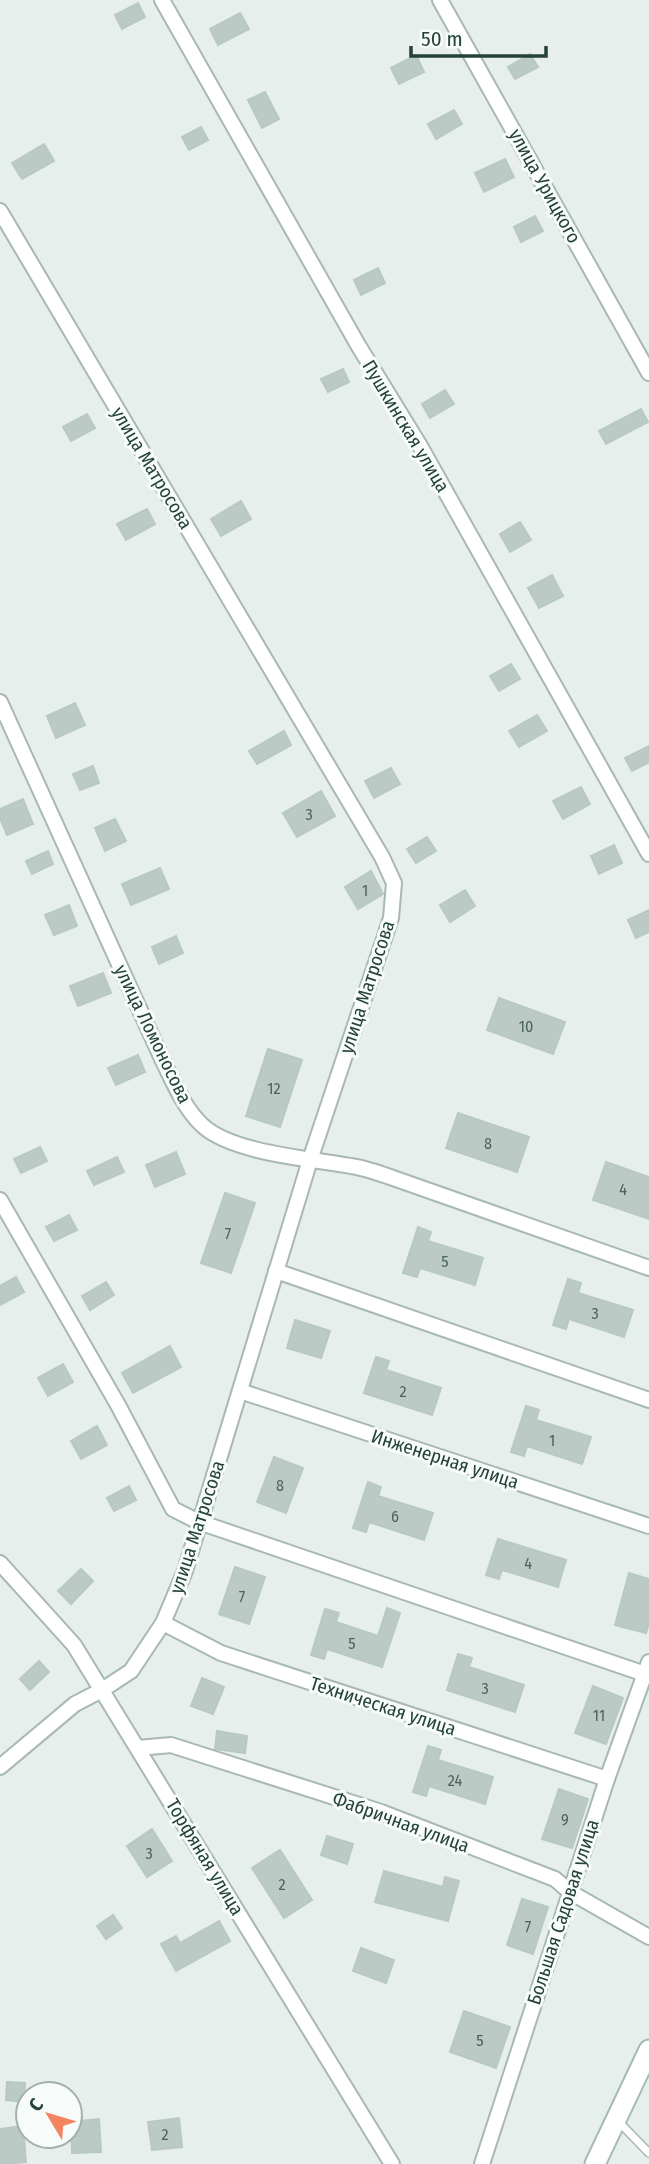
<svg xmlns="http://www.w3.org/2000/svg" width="649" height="2164" font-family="'Fira Sans Condensed',sans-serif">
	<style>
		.building { fill: #bbcac4; stroke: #b8c9c2; stroke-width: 2 }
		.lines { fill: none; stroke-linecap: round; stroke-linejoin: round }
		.lane-casing { stroke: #a8b8b2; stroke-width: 10 }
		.street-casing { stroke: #a8b8b2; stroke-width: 18 }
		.secondary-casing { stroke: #a4bbb3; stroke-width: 23 }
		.lane { stroke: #fff; stroke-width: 7 }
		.street { stroke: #fff; stroke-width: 14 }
		.secondary { stroke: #fff; stroke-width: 19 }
		.labels { text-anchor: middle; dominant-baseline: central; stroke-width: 6; stroke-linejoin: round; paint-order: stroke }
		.number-label { font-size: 16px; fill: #4a645c }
		.street-label { font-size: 19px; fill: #24423a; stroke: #f7fbf9 }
	</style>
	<rect width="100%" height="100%" fill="#e6efeb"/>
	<g class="building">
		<polygon points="138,3 145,17 122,29 115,15"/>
		<polygon points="240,13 249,29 218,45 210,29"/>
		<polygon points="530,54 538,67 515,79 508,67"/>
		<polygon points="416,55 424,72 399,84 391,68"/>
		<polygon points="265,92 279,119 262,128 248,100"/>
		<polygon points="454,110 462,124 436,139 428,124"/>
		<polygon points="201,127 208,140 189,150 182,137"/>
		<polygon points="44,144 54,161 22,179 12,163"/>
		<polygon points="505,159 514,177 484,192 475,173"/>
		<polygon points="535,216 543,231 521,242 514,227"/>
		<polygon points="378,268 385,283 361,295 354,280"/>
		<polygon points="343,369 349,382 328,392 321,379"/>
		<polygon points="445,390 454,404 430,418 422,404"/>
		<polygon points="641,409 648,422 606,444 599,431"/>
		<polygon points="87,414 95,428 71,441 63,427"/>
		<polygon points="241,501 251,519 221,536 211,519"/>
		<polygon points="147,509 155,524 126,540 117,524"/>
		<polygon points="520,522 531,540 510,552 500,534"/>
		<polygon points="552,575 563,596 539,608 528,588"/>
		<polygon points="511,664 520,679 499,691 490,676"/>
		<polygon points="75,703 85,725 56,738 47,716"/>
		<polygon points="537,715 547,731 519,747 509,731"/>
		<polygon points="284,731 291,745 257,764 249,751"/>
		<polygon points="649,746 649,762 632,771 625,758"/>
		<polygon points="93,766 99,783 80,790 73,774"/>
		<polygon points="391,768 400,784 374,798 365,781"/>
		<polygon points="581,787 590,804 563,819 553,801"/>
		<polygon points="321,791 335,816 297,837 283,813"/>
		<polygon points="23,799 33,824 7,835 0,818 0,809"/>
		<polygon points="115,819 126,841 105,851 95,828"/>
		<polygon points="427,837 436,851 416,863 407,849"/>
		<polygon points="614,845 622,863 599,874 591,856"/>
		<polygon points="48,851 53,864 32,874 26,861"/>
		<polygon points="160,868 169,889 131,905 122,884"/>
		<polygon points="371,871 383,894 358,909 345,887"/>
		<polygon points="465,890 475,906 450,922 440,905"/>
		<polygon points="69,905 77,926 54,935 45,915"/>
		<polygon points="649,910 649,932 636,938 628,920"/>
		<polygon points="176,936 183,953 159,964 152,947"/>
		<polygon points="103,973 111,993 78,1006 70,986"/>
		<polygon points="499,998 565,1022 553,1054 487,1030"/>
		<polygon points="268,1049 302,1060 280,1127 246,1116"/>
		<polygon points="138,1055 145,1072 116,1085 108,1068"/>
		<polygon points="458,1113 529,1137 517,1172 446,1148"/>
		<polygon points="40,1147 47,1161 21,1173 14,1159"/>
		<polygon points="176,1152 185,1174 155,1187 146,1165"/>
		<polygon points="117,1157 124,1172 94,1185 87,1171"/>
		<polygon points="606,1162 649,1177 649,1219 593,1200"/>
		<polygon points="225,1193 255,1203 231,1273 201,1263"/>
		<polygon points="69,1215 77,1230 54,1241 46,1227"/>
		<polygon points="418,1227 431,1232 428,1241 483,1258 475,1285 420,1268 417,1277 403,1273"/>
		<polygon points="16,1277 24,1292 0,1305 0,1286"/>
		<polygon points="568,1279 581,1283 578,1293 633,1310 624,1337 569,1319 566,1329 553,1325"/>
		<polygon points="106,1282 114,1295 90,1310 82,1296"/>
		<polygon points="295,1320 330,1331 321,1358 287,1348"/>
		<polygon points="170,1346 181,1367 133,1393 122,1373"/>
		<polygon points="376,1357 389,1361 386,1370 441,1388 432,1415 364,1393"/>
		<polygon points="63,1364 73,1382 48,1396 38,1378"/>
		<polygon points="526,1406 539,1410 536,1420 591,1437 582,1464 527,1446 524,1456 511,1452"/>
		<polygon points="97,1426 107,1445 81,1459 71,1441"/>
		<polygon points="274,1457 303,1468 286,1513 257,1502"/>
		<polygon points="368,1482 381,1487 378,1496 433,1513 424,1540 369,1522 366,1532 353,1528"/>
		<polygon points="129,1486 136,1500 114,1511 107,1498"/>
		<polygon points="498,1539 566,1560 558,1587 502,1570 499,1579 486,1575"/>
		<polygon points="235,1567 265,1577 249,1624 219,1614"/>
		<polygon points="81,1569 93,1581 71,1604 58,1591"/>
		<polygon points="629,1573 649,1579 649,1622 646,1633 615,1625"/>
		<polygon points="387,1608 400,1613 382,1667 327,1649 324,1659 311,1655 325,1609 339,1613 336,1622 378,1636"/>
		<polygon points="458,1654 472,1658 469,1667 524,1685 515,1712 447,1690"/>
		<polygon points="39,1661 49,1672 30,1690 20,1679"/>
		<polygon points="202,1678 224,1687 213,1714 191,1706"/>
		<polygon points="593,1686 623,1698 606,1744 575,1733"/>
		<polygon points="217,1731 247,1736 245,1753 215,1749"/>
		<polygon points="428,1746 441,1750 438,1760 493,1777 485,1804 429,1786 426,1796 413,1792"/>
		<polygon points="559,1789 588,1799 572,1848 542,1839"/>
		<polygon points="152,1829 172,1861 147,1877 127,1846"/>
		<polygon points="327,1836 353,1844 347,1864 321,1855"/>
		<polygon points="280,1850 312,1900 284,1918 252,1868"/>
		<polygon points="384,1871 443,1887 445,1877 459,1881 448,1921 375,1902"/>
		<polygon points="522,1899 548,1907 533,1954 507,1945"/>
		<polygon points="113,1915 122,1928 106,1939 97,1926"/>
		<polygon points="219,1921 230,1941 176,1971 161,1944 176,1936 180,1943"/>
		<polygon points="361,1948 394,1960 386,1983 353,1971"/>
		<polygon points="464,2011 510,2027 496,2068 450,2052"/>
		<polygon points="7,2082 25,2083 24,2102 6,2100"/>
		<polygon points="179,2118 182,2147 152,2150 148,2122"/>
		<polygon points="99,2119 101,2152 72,2153 71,2122"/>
		<polygon points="23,2126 26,2162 0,2164 0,2129"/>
	</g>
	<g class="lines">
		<defs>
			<polyline id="lane" points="618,2121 649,2153"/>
			<g id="street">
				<polyline points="162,0 358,345 420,446 649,854"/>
				<polyline points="440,0 649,373"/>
				<polyline points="0,211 382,857 394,883 391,918 310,1160 185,1571 163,1623 131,1671 102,1690 75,1704 0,1767"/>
				<path d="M0 702 163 1061C174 1083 184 1108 202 1125 231 1153 312 1159 351 1166 365 1168 379 1173 393 1178L649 1268"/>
				<polyline points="0,1200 118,1405 173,1509 199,1522 645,1674"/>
				<polyline points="276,1271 649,1400"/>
				<polyline points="240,1391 649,1526"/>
				<polyline points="0,1563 74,1645 392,2164"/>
				<polyline points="163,1623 221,1653 607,1779"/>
				<polyline points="138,1748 171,1745 381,1812 555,1879 570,1892 649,1937"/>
				<polyline points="482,2164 607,1779 649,1662"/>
			</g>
			<polyline id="secondary" points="595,2164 649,2050"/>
		</defs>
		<use href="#lane" class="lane-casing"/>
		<use href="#street" class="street-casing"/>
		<use href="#secondary" class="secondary-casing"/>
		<use href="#lane" class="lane"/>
		<use href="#street" class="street"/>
		<use href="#secondary" class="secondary"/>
	</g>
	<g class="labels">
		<g class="number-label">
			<text x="309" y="814">3</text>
			<text x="365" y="890">1</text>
			<text x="526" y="1026">10</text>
			<text x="274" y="1088">12</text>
			<text x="488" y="1143">8</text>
			<text x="623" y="1189">4</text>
			<text x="228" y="1233">7</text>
			<text x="445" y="1261">5</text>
			<text x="595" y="1313">3</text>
			<text x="403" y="1391">2</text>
			<text x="552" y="1440">1</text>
			<text x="280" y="1485">8</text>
			<text x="395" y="1516">6</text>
			<text x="528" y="1563">4</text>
			<text x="242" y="1596">7</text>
			<text x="352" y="1643">5</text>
			<text x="485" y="1688">3</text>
			<text x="599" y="1715">11</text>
			<text x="455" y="1780">24</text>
			<text x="565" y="1819">9</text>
			<text x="149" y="1853">3</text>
			<text x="282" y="1884">2</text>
			<text x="528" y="1926">7</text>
			<text x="480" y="2040">5</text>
			<text x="165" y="2134">2</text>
		</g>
		<g class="street-label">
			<text transform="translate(545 186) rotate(61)">улица Урицкого</text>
			<text transform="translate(406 426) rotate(59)">Пушкинская улица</text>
			<text transform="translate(152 468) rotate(59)">улица Матросова</text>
			<text transform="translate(367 987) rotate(-72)">улица Матросова</text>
			<text transform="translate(153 1034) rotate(64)">улица Ломоносова</text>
			<text transform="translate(445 1459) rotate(18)">Инженерная улица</text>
			<text transform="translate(197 1527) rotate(-72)">улица Матросова</text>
			<text transform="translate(383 1706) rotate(18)">Техническая улица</text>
			<text transform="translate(401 1822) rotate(20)">Фабричная улица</text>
			<text transform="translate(205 1857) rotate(59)">Торфяная улица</text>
			<text transform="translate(563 1912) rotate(-72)">Большая Садовая улица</text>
		</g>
	</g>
	<g transform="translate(49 2115) rotate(308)"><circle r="33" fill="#f7fbf9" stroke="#a3b1ad" stroke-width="2"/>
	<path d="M0-5L12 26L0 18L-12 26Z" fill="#f4845f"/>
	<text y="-10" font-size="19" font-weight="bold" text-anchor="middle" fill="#24423a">С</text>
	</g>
	<path d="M411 46v10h135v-10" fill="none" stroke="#24423a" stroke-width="3.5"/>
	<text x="421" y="46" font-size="21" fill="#24423a" stroke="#f7fbf9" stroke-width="5" paint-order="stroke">50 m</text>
</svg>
